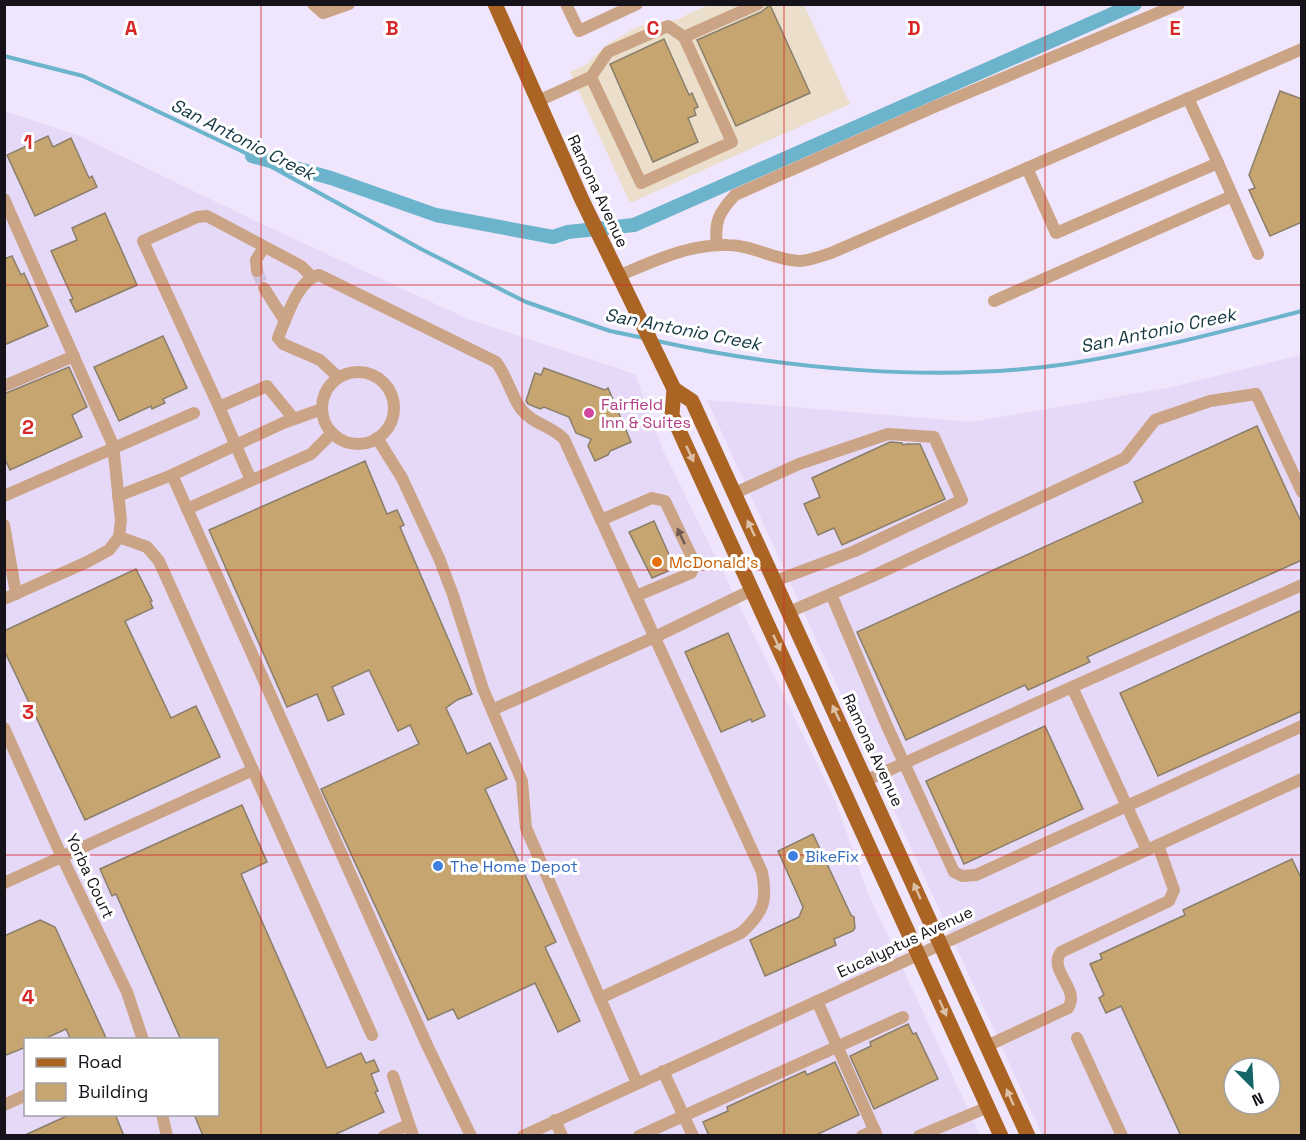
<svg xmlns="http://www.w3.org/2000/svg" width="1306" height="1140" font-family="'Space Grotesk',sans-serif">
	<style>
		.commercial { fill: #ebdfcb }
		.built { fill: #e6d9f7; fill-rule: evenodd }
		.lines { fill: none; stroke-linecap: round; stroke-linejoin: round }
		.stream { stroke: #6cb4cc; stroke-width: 4 }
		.canal { stroke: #6cb4cc; stroke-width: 14 }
		.building { fill: #c6a570; stroke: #8a7e6a; stroke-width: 1.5; fill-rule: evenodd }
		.minor-tunnel { stroke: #cec5da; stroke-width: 12; stroke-dasharray: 12 6; stroke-linecap: butt }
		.minor { stroke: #cba385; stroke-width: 12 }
		.major { stroke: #ab6423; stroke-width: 15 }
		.oneway { fill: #ddc1a7 }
		.oneway2 { fill: #705a4f }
		.grid { fill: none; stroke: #d62828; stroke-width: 1.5; stroke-opacity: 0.55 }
		.hotel-dot { fill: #d1479c; stroke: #fff; stroke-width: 2 }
		.food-dot { fill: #e8710a; stroke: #fff; stroke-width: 2 }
		.shop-dot { fill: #3f7fe0; stroke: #fff; stroke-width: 2 }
		.labels { text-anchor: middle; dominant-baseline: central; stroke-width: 6; stroke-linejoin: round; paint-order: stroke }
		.street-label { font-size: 16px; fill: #151219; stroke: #fff }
		.hotel-label { font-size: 16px; fill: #b23c85; stroke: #fff; text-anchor: start }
		.food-label { font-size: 16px; fill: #c56008; stroke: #fff; text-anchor: start }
		.shop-label { font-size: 16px; fill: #366cbe; stroke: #fff; text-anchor: start }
		.water-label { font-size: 18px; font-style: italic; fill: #163843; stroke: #fff }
		.grid-label { font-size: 20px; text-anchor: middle; font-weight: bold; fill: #d62828; stroke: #fff; stroke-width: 6; stroke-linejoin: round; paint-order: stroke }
	</style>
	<rect width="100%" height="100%" fill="#efe5fc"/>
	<polygon class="commercial" points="708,5 804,5 850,104 630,203 570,72 587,64 605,46 637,27 650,23 676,20"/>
	<g class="built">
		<path d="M5 111 80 136 264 225 468 319 635 374 662 448 835 800 867 891 980 1135 5 1136ZM26 1040H218V1114H26Z"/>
		<path d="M1301 355V1135H1042L707 400 972 422 1167 388ZM1234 1068H1270V1104H1234Z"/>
	</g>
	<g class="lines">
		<g class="stream">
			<polyline points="4,56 83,76 252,156 423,250 526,302 610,331 644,338"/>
			<path d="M657 341C784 369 938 383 1067 364 1146 352 1224 331 1302 311"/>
		</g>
		<polyline class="canal" points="252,156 331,178 436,215 553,237 568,232 634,225 1135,4"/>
	</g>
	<g class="building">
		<polygon points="770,5 810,93 736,126 697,40 761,12"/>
		<polygon points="664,39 689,95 692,93 698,107 694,109 696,115 688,118 698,142 653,162 610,64"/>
		<polygon points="1280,91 1302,99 1302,222 1270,236 1249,190 1255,188 1249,175"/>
		<polygon points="48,136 53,147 71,138 89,178 92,176 97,187 35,216 7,155"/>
		<polygon points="105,213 137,285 76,312 70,300 73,299 51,251 77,240 72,228"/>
		<polygon points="12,256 21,275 24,273 48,326 4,345 4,259"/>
		<polygon points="163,336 187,388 163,399 165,403 152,409 151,406 119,421 94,367"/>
		<polygon points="69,367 87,407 72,415 82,437 10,470 4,457 4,394"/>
		<polygon points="544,368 605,390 608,388 631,442 610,451 608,455 595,461 588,446 591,439 576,433 569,417 544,407 540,409 528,404 526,401 535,373 541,375"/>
		<polygon points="1257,426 1302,524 1302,560 1087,657 1090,662 1028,690 1025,685 906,740 857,632 1143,502 1134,482"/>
		<polygon points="890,442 902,443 903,445 907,444 920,444 945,499 842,545 834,528 818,535 804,504 820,497 812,478"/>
		<polygon points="365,461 387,514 397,510 404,525 400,527 472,694 457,700 446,708 455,727 467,754 490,743 507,779 485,789 556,942 545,947 580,1021 558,1032 535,983 458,1019 453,1009 428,1020 321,789 419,744 410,725 398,731 369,670 332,687 344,714 328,721 317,694 287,707 209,530"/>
		<polygon points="654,521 675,568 652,578 629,532"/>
		<polygon points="136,569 152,601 150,602 153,608 125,621 171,718 196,706 220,757 85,820 4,650 4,631"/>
		<polygon points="1302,610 1302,711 1158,776 1120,693"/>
		<polygon points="728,633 765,716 752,722 751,719 721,732 685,652"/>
		<polygon points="1045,726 1083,809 964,864 926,781"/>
		<polygon points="242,805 267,862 241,874 327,1068 361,1053 366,1063 374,1060 379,1071 371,1074 378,1091 375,1092 384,1112 332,1136 203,1136 194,1114 218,1114 218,1040 181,1040 116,894 112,896 100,869"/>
		<polygon points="813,834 851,915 854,917 855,928 853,931 834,939 836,945 765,976 750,940 799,917 803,907 778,851"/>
		<path d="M1292 859 1302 880V1136H1181L1121 1006 1106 1013 1099 998 1104 995 1090 964 1102 959 1100 954 1185 915 1183 910ZM1234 1068H1270V1104H1234Z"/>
		<polygon points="40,920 55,927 107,1040 71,1040 66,1029 42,1040 26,1040 26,1047 4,1056 4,936"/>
		<polygon points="908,1024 913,1034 916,1033 938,1079 874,1109 850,1056 871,1046 870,1042"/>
		<polygon points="835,1062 859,1115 814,1136 709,1136 703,1122 728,1111 727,1107 805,1071 807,1075"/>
		<polygon points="71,1114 115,1114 124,1136 23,1136"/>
	</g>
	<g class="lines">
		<polyline class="minor-tunnel" points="257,271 264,288"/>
		<g class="minor">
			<polyline points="313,4 323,13 349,4"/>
			<polyline points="566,4 579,31 637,4"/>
			<polyline points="684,37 758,4"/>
			<polyline points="1188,98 1218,163"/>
			<polyline points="538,101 591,77 608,52 668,26 684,37 732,142 641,183 591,77"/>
			<polyline points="1027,168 1056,233 1218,163 1258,254"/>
			<polyline points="4,199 113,445 121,520 119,537 109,550 87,562 4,599"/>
			<path d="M717 245C714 222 719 212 735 195L934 107 1179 4"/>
			<polyline points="257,271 256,260 264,247"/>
			<path d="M618 276C654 261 688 244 728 245 753 245 774 260 799 261 809 261 821 256 831 253L1302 49"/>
			<polyline points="264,288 285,321"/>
			<polyline points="994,301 1232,196"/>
			<circle cx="358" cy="408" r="36"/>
			<path d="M338 377 320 360 283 344 278 338C286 319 298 279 319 275L496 362C507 376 511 395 521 409 532 424 552 426 564 439L762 872C768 902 763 913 741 933L600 998"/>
			<polyline points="4,386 74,356"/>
			<polyline points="219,407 143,241 197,217 207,216 301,266 311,276"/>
			<polyline points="377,438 402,478 439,558 453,595 483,689 522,781 526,828 637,1083"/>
			<polyline points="172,475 427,1045 471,1136"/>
			<polyline points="251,480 219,407 267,386 294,419"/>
			<polyline points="735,493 799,464 888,434 934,437 962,500 855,551 775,581"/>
			<polyline points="4,496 194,413"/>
			<polyline points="118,496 172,475 283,423 322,409"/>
			<polyline points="187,509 311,454 332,433"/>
			<polyline points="601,520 652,498 665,501 695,564 691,573 636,596"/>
			<polyline points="4,525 16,594"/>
			<polyline points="119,537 147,547 159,561 372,1035"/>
			<polyline points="831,594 887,726 954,872 962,876 976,875 1302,726"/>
			<polyline points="789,612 875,575 1125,458 1155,420 1210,401 1256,394 1302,492"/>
			<polyline points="1072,687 1302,585"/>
			<polyline points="492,710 655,637 752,590"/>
			<polyline points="4,728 62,857 127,992 143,1040"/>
			<polyline points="867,780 1072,687 1147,850"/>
			<polyline points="4,883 253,770"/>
			<polyline points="817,1001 877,1136"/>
			<polyline points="1077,1038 1122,1136"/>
			<path d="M987 1046 1068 1008C1081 989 1047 970 1061 952L1169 901 1174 890 1158 845"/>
			<polyline points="663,1071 693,1136"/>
			<polyline points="393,1076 413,1136"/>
			<polyline points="4,1105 26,1095"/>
			<polyline points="162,1114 167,1136"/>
			<polyline points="555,1120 562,1136"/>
			<polyline points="384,1136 408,1125"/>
			<polyline points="523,1136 1302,779"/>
			<polyline points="639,1136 903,1017"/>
			<polyline points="862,1136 875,1130"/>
			<polyline points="919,1136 988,1107"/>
		</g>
		<g class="major">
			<polyline points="495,4 582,200 674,389 672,415 1001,1136"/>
			<polyline points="674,389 692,401 1028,1136"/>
		</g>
	</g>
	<defs><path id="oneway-solid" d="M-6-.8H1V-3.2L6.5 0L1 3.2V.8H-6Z" transform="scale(1.5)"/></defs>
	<g class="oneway">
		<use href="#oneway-solid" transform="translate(690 454) rotate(65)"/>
		<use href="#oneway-solid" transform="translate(751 528) rotate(-115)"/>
		<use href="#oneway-solid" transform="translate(777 643) rotate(65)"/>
		<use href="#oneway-solid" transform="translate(836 713) rotate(-115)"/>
		<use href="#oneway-solid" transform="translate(917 891) rotate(-114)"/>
		<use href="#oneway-solid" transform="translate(943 1008) rotate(66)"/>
		<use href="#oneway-solid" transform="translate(1010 1097) rotate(-114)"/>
	</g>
	<use class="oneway2" href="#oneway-solid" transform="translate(681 536) rotate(-115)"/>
	<path class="grid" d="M261 4V1136M522 4V1136M784 4V1136M1045 4V1136M4 285H1302M4 570H1302M4 855H1302"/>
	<circle class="hotel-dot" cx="589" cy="413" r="6"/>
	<circle class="food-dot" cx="657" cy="562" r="6"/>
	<g class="shop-dot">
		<circle cx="793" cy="856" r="6"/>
		<circle cx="438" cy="866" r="6"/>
	</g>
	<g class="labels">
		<g class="street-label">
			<text transform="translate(598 191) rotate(65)">Ramona Avenue</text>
			<text transform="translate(873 750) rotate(65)">Ramona Avenue</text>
			<text transform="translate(90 876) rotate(65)">Yorba Court</text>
			<text transform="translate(905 942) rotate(-25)">Eucalyptus Avenue</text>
		</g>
		<g class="hotel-label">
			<text x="601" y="404">Fairfield<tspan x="601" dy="18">Inn &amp; Suites</tspan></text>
		</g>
		<g class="food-label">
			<text x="669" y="562">McDonald's</text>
		</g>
		<g class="shop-label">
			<text x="805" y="856">BikeFix</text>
			<text x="450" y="866">The Home Depot</text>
		</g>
		<g class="water-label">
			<text transform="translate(243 139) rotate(27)">San Antonio Creek</text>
			<text transform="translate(683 329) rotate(11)">San Antonio Creek</text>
			<text transform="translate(1158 330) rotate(-12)">San Antonio Creek</text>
		</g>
	</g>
	<g class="grid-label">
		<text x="131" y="35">A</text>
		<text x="392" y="35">B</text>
		<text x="653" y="35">C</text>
		<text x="914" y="35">D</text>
		<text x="1175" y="35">E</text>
		<text x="28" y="149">1</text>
		<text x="28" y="434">2</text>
		<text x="28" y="719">3</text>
		<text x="28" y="1004">4</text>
	</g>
	<rect width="1306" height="1140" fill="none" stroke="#151219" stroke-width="12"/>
	<rect x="24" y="1038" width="195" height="78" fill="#ffffff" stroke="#a1a0a3" stroke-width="1.5"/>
	<rect x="36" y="1058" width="30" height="9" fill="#ab6423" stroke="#a1a0a3" stroke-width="1.5"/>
	<text x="78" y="1068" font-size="18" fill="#151219">Road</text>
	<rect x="36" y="1083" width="30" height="18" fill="#c6a570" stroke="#a1a0a3" stroke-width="1.5"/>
	<text x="78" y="1098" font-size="18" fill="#151219">Building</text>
	<g transform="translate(1252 1086) rotate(156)"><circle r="28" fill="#ffffff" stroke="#a1a0a3" stroke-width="1.5"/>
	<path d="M0-4.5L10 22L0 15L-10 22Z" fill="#156468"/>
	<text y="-9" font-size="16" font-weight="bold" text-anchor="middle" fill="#151219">N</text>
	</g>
</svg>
